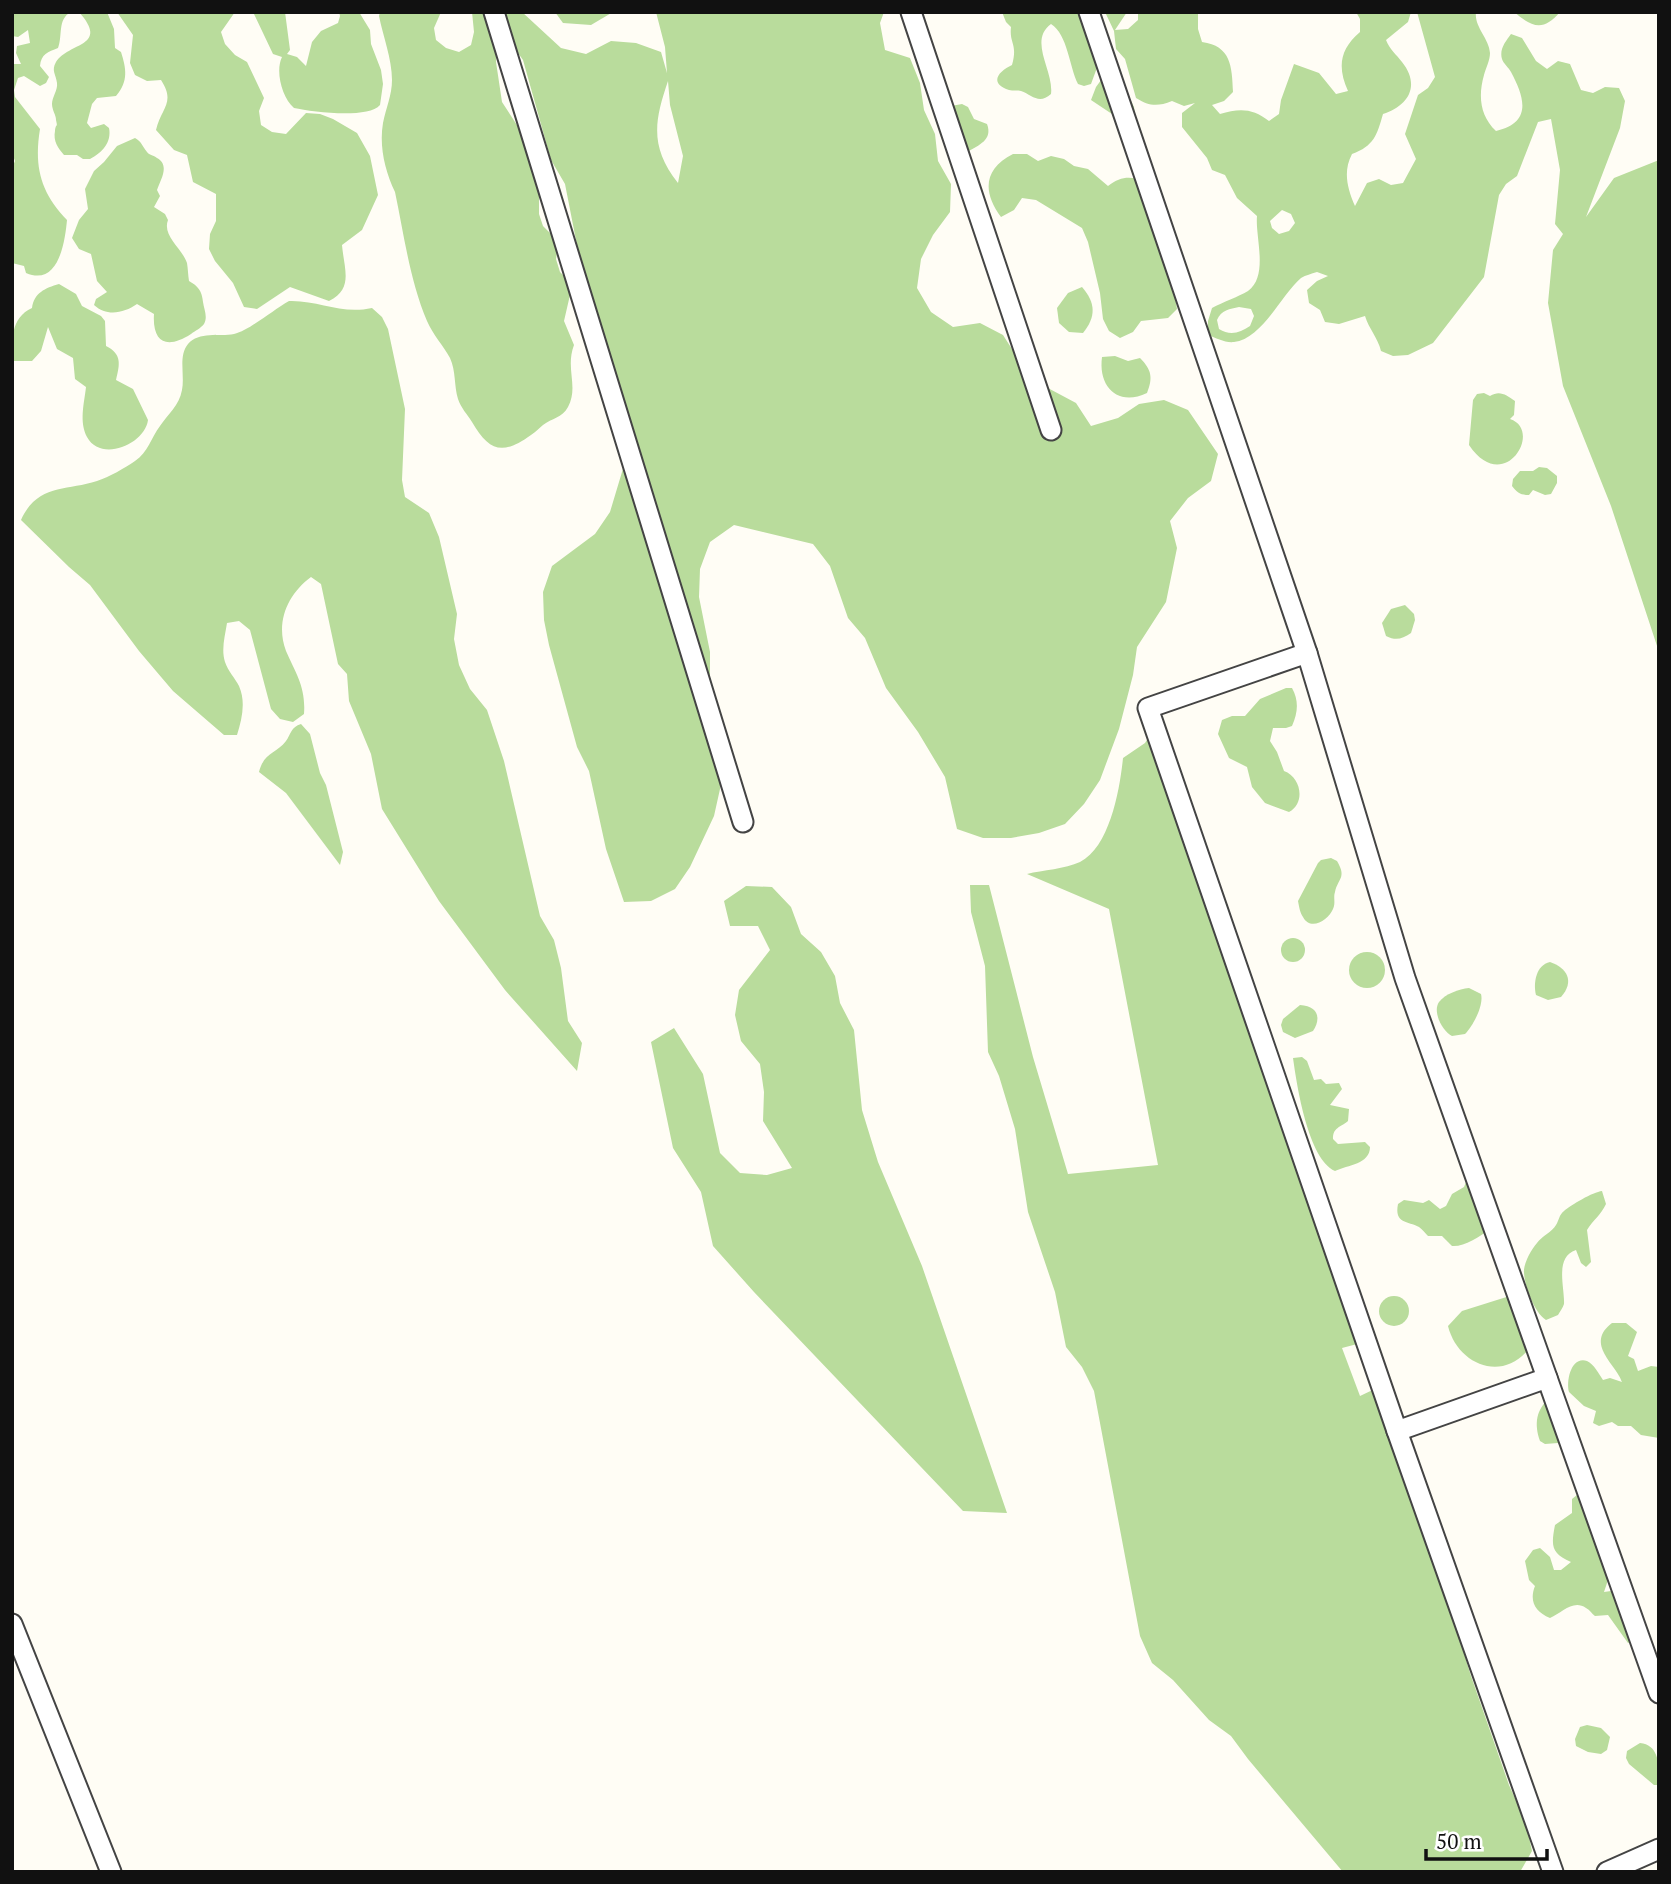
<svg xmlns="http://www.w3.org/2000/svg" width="1671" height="1884" font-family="'PT Serif',serif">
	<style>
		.forest { fill: #b9dc9c; fill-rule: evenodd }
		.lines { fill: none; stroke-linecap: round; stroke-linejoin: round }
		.minor-casing { stroke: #444; stroke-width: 23 }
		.minor { stroke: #fff; stroke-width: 19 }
	</style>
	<rect width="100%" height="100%" fill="#fffdf5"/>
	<g class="forest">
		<path d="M12 12H71C57 19 63 36 58 48 48 52 41 54 40 66L49 77 46 83 40 86 24 76 18 78 14 90 15 97 40 129C34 166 40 192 67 220 65 241 59 287 26 273L24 266 12 263V168L15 161 12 153V64H21L16 53 17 46 30 43 28 30 18 37 12 36Z"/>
		<path d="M79 12H107L114 29 115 48 121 52C126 68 129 81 116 96L97 98 92 104 87 123 91 128 104 124 109 128C112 142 102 153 90 159H83L77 155H64C58 148 53 141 55 131 56 122 58 129 56 120 56 115 52 110 52 104 52 97 58 90 57 83 56 74 51 71 56 62 69 42 110 47 79 12Z"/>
		<path d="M117 12H235L221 32 225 44 235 55 247 62 264 98 259 111 261 125 272 132 286 134 306 113 320 114 333 119 357 133 370 156 378 195 362 230 342 245C344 269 354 289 329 301L290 287 257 309 244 307 233 283 215 261 209 249 210 234 216 221V194L193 182 187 155 174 150 156 130C161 108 176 103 161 80L147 81 135 75 130 63 133 35Z"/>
		<path d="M253 12H285L290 50 287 54 297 57 306 66 312 42 321 31 338 23 340 16 339 12H359L370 30 371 44 381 70 383 84 380 105C368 119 313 112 294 108 282 98 275 71 282 57L273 54Z"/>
		<path d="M380 12H441L434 28 436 40 446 48 459 52 471 45 474 32 472 12H522L561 48 586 54 611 41 636 43 661 52 667 73 665 47 656 12H884L880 23 885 50 910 58 920 83 924 110 935 134 938 161 951 184 950 212 933 235 921 259 917 288 931 312 953 327 980 323 1003 335 1031 379 1076 403 1091 426 1118 418 1139 404 1164 400 1188 410 1218 454 1211 481 1188 498 1170 521 1177 548 1166 602 1137 647 1133 675 1119 729 1100 780 1084 804 1065 824 1039 833 1011 838H983L957 829 945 777 918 732 886 688 865 638 848 618 830 566 813 544 734 525 710 542 700 569 699 597 710 652V706L721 761 720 789 714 816 690 867 675 889 651 901 624 902 606 849 589 771 577 747 549 645 544 620 543 592 552 566 595 534 610 512 625 462 595 337 565 184 551 160 523 60 498 25 496 62 502 102 524 136 539 188V214L543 226 552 235 558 246 556 259 560 272 569 281 570 295 564 321 574 345C565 369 579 386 568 407 562 418 552 418 543 425 539 428 536 432 531 435 502 456 489 451 472 422 467 414 461 408 458 399 454 386 456 371 450 358 443 345 433 335 427 321 410 281 404 235 395 192 385 171 379 146 383 123 386 108 392 95 392 80 392 59 383 36 379 16ZM668 81 670 105 683 156 678 183C650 147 654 122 668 81Z"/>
		<polygon points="555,12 613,12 591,25 563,23"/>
		<path d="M1002 12H1080L1098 65 1091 84 1084 86 1078 84C1069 66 1068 35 1051 24 1028 41 1054 71 1051 94 1039 105 1032 95 1021 91 1017 90 1013 91 1009 90 988 83 999 71 1012 65 1018 43 1009 44 1011 27L1006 22Z"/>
		<path d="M1105 12H1127L1115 30 1128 29 1138 20V12H1198V29L1202 42C1231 46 1232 66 1233 92L1224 101 1212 105 1220 114C1239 108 1253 108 1269 121L1279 114 1281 100 1294 64 1319 73 1336 94 1348 91C1337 67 1340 49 1360 32V19L1356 12H1411L1408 22 1386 40C1390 50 1396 54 1402 62 1421 86 1408 106 1383 114 1377 135 1374 146 1352 154 1343 171 1347 188 1355 206L1367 183 1379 179 1391 185 1403 183 1416 159 1405 134 1418 95 1428 88 1435 77 1417 12H1476C1474 27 1489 38 1490 53 1490 60 1486 68 1484 75 1478 96 1480 116 1496 131 1532 123 1525 98 1511 72 1509 68 1503 63 1502 59 1499 49 1506 41 1511 34L1522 38 1536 61 1547 69 1558 61 1570 64 1581 90 1593 93 1605 87 1619 88 1625 101 1620 128 1586 217 1614 178 1659 160V652L1611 506 1563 386 1548 303 1553 250 1563 234 1555 224 1560 170 1551 119 1538 122 1517 176 1506 184 1499 195 1484 277 1433 343 1408 355 1393 356 1381 351C1378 338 1369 329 1365 316L1339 324 1325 322 1320 310 1309 303 1307 290 1317 281 1328 276 1317 272C1311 274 1306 275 1301 278 1282 294 1262 339 1234 342 1225 343 1216 338 1208 335V321L1212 308C1223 302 1238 297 1248 291 1269 276 1255 237 1257 216L1237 198 1225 175 1212 170 1207 158 1182 127V113L1195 103 1184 106 1172 101C1157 107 1149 106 1136 98L1125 59 1116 49 1114 31ZM1282 210 1291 214 1295 223 1289 231 1279 234 1272 228 1270 221ZM1239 307 1251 309 1254 316 1250 326C1240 333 1230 336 1219 329L1217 320C1221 310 1230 309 1239 307Z"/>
		<path d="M1514 12H1560C1543 32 1532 27 1514 12Z"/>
		<polygon points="1104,76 1122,82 1134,107 1136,120 1130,131 1117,127 1112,114 1091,100 1096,87"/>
		<path d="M962 104 968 107 974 119 987 124C993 140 979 145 967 152L951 106Z"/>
		<path d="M135 138C142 142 142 146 147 152 150 156 152 154 157 158 170 165 161 179 157 190L160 196 154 207 165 214 168 220C162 236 182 248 187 263 188 269 188 275 189 281 198 286 202 291 203 302 204 309 208 317 204 324 201 328 195 331 191 334 168 349 152 344 154 314L137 304C124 313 107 317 94 305L96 299 107 292 97 281 91 254 79 249 72 238 79 220 88 209 85 189 94 171 104 162 117 146Z"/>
		<path d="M1013 154H1027L1038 161 1051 156 1064 159 1074 166 1088 169 1108 186C1121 176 1130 176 1145 181L1170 267 1177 309 1168 318 1141 321 1133 332 1120 338 1109 331 1103 319 1100 293 1088 242 1082 228 1036 200 1022 198 1014 210 1001 217C982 191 984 169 1013 154Z"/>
		<path d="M59 284 76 294 82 306 101 316 105 321 106 346C122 354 120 364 116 380L133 389 148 420C145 444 101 463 87 437 79 422 84 404 86 387L75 379 73 358 57 349 48 327 41 351 32 361H12C12 341 10 318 32 308 34 293 45 288 59 284Z"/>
		<path d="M1082 287C1096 303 1096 317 1083 333L1069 332 1059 323 1057 308 1068 293Z"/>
		<path d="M289 301C319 300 341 315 372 308L382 317 388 329 405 409 402 480 405 497 429 513 439 537 457 614 454 639 459 665 470 689 487 710 504 761 540 916 554 940 561 968 568 1021 582 1043 577 1071 505 990 439 901 382 809 371 754 349 701 347 674 338 664 321 584 311 577C288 594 275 622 286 651 296 674 306 687 304 714L293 722 280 719 271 709 250 630 239 621 227 623C225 636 221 649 225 662 228 671 235 678 239 686 246 702 242 719 237 735H224L173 691 139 651 90 585 69 567 21 520C37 484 66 491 97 481 109 477 125 468 135 461 148 452 151 438 160 426 168 414 179 406 182 390 185 375 178 356 188 344 199 331 219 337 234 334 250 330 273 310 289 301Z"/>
		<path d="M1115 356 1128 361 1140 358C1152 370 1153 378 1147 393 1118 407 1098 387 1102 357Z"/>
		<path d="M1484 393 1490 396C1500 390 1506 395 1515 401L1514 415 1510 419C1544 430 1504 497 1469 445L1473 400 1477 394Z"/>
		<path d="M1539 467 1547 468 1557 476V483L1551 494 1545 495 1533 490 1529 495C1521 495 1517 493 1512 486L1513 479 1520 471H1533Z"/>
		<path d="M1405 605 1414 614 1415 620 1411 633C1402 639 1396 641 1386 636L1382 623 1391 609Z"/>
		<path d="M1286 688H1292C1299 701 1298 712 1292 726L1286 728H1273L1270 741 1277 752 1284 771C1301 777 1306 803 1289 812L1265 803 1252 787 1247 767 1229 758 1218 734 1222 720 1232 716H1245L1260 699Z"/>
		<path d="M301 724 310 734 320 773 326 785 343 852 340 865 286 793 259 772C264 752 276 754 286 741 291 734 291 727 301 724Z"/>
		<path d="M1150 735 1361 1343 1342 1348 1360 1396 1381 1386 1471 1676 1509 1785 1526 1823 1532 1851 1520 1872H1343L1248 1759 1231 1736 1209 1720 1173 1680 1152 1663 1140 1636 1094 1391 1082 1367 1066 1347 1055 1292 1028 1212 1015 1129 999 1076 988 1052 985 966 971 912 970 885H989L1033 1057 1068 1174 1158 1165 1109 909 1027 874C1043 870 1065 869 1080 862 1110 847 1120 788 1123 758L1145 743Z"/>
		<path d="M1331 858 1337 861C1347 878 1338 878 1335 892 1333 897 1336 903 1333 909 1329 919 1311 932 1303 917 1300 913 1299 906 1298 901L1318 863 1321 860Z"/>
		<polygon points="746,886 772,887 791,907 801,934 821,952 835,976 840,1003 854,1030 862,1110 878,1162 922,1266 1007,1513 963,1511 754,1292 713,1246 701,1192 673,1148 651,1042 674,1028 703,1074 720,1153 740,1173 767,1175 792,1168 763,1121 764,1092 760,1064 741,1041 735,1015 739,990 770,950 758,926 730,926 724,901"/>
		<circle cx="1293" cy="950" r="12"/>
		<circle cx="1367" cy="970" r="18"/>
		<path d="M1550 962C1567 968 1575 981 1561 997L1548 1000 1536 995C1533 983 1536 965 1550 962Z"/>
		<path d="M1469 988 1481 994C1484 1005 1473 1026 1465 1034L1452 1036C1443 1032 1432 1012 1439 1002 1445 994 1459 989 1469 988Z"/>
		<path d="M1300 1005C1317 1006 1322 1017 1313 1031L1295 1038 1283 1032 1281 1025 1283 1019Z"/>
		<path d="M1302 1057 1307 1061 1314 1080 1321 1079 1326 1084 1339 1083 1342 1089 1330 1105 1349 1109 1348 1121C1340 1128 1333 1127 1333 1139L1338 1144 1365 1142 1370 1147C1370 1164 1348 1165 1335 1171 1308 1159 1297 1086 1293 1058Z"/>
		<path d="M1471 1178 1489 1230C1479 1237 1464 1247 1452 1246L1442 1236H1428C1425 1233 1423 1230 1419 1227 1408 1221 1394 1224 1398 1204L1404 1200 1423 1203 1429 1200 1440 1209 1446 1206 1452 1194 1464 1187 1466 1182Z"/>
		<path d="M1602 1191 1606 1204C1601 1215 1593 1220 1587 1230L1591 1262 1586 1267 1581 1263 1576 1250C1554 1257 1565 1288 1564 1304 1563 1308 1560 1311 1558 1315L1546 1320C1534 1312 1525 1287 1524 1273 1523 1264 1531 1250 1537 1243 1542 1236 1552 1232 1556 1225 1559 1220 1559 1215 1564 1211 1571 1205 1593 1192 1602 1191Z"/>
		<path d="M1516 1294 1528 1350C1500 1383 1457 1363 1448 1326L1462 1311Z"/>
		<circle cx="1394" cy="1311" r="15"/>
		<path d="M1612 1323H1626L1637 1332 1628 1356 1634 1359 1638 1371 1651 1366 1659 1367V1438L1641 1435 1631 1426H1618L1612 1422 1599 1426 1593 1423 1596 1411 1584 1406 1569 1392C1566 1381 1571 1356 1587 1361 1594 1364 1599 1374 1603 1380L1610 1378 1622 1382C1617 1365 1584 1344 1612 1323Z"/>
		<path d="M1550 1398C1563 1411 1581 1425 1579 1446L1562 1449 1558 1443 1545 1444 1540 1441C1534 1424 1536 1409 1550 1398Z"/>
		<path d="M1577 1495H1583L1600 1543 1601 1563C1612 1572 1608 1580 1604 1592L1618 1590 1635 1640 1628 1643 1608 1615 1595 1616C1592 1614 1590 1610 1586 1608 1573 1599 1562 1613 1550 1618 1535 1612 1529 1601 1535 1586L1529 1580 1525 1561 1533 1550 1540 1548 1550 1557 1554 1570H1561L1571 1562C1551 1553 1551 1546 1555 1525L1572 1513V1499Z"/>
		<polygon points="1587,1725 1601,1728 1610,1737 1607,1750 1601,1754 1588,1752 1576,1746 1575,1739 1580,1727"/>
		<path d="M1640 1743C1661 1745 1659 1769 1659 1785H1654L1629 1764 1626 1758 1627 1751Z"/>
	</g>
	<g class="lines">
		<defs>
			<g id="minor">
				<polyline points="494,12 743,822"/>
				<polyline points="911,12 1051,430"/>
				<polyline points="1089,12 1307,653 1405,978 1659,1693"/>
				<polyline points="1307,653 1148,708 1397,1431 1553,1872"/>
				<polyline points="1397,1431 1547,1378"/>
				<polyline points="12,1624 111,1872"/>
				<polyline points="1607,1872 1659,1849"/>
			</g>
		</defs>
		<use href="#minor" class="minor-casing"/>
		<use href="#minor" class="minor"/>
	</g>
	<rect width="1671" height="1884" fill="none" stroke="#111111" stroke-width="28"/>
	<path d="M1426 1849v10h121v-10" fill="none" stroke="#111111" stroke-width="3.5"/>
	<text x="1436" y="1849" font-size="21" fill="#111111" stroke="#ffffff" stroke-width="5" paint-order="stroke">50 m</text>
</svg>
